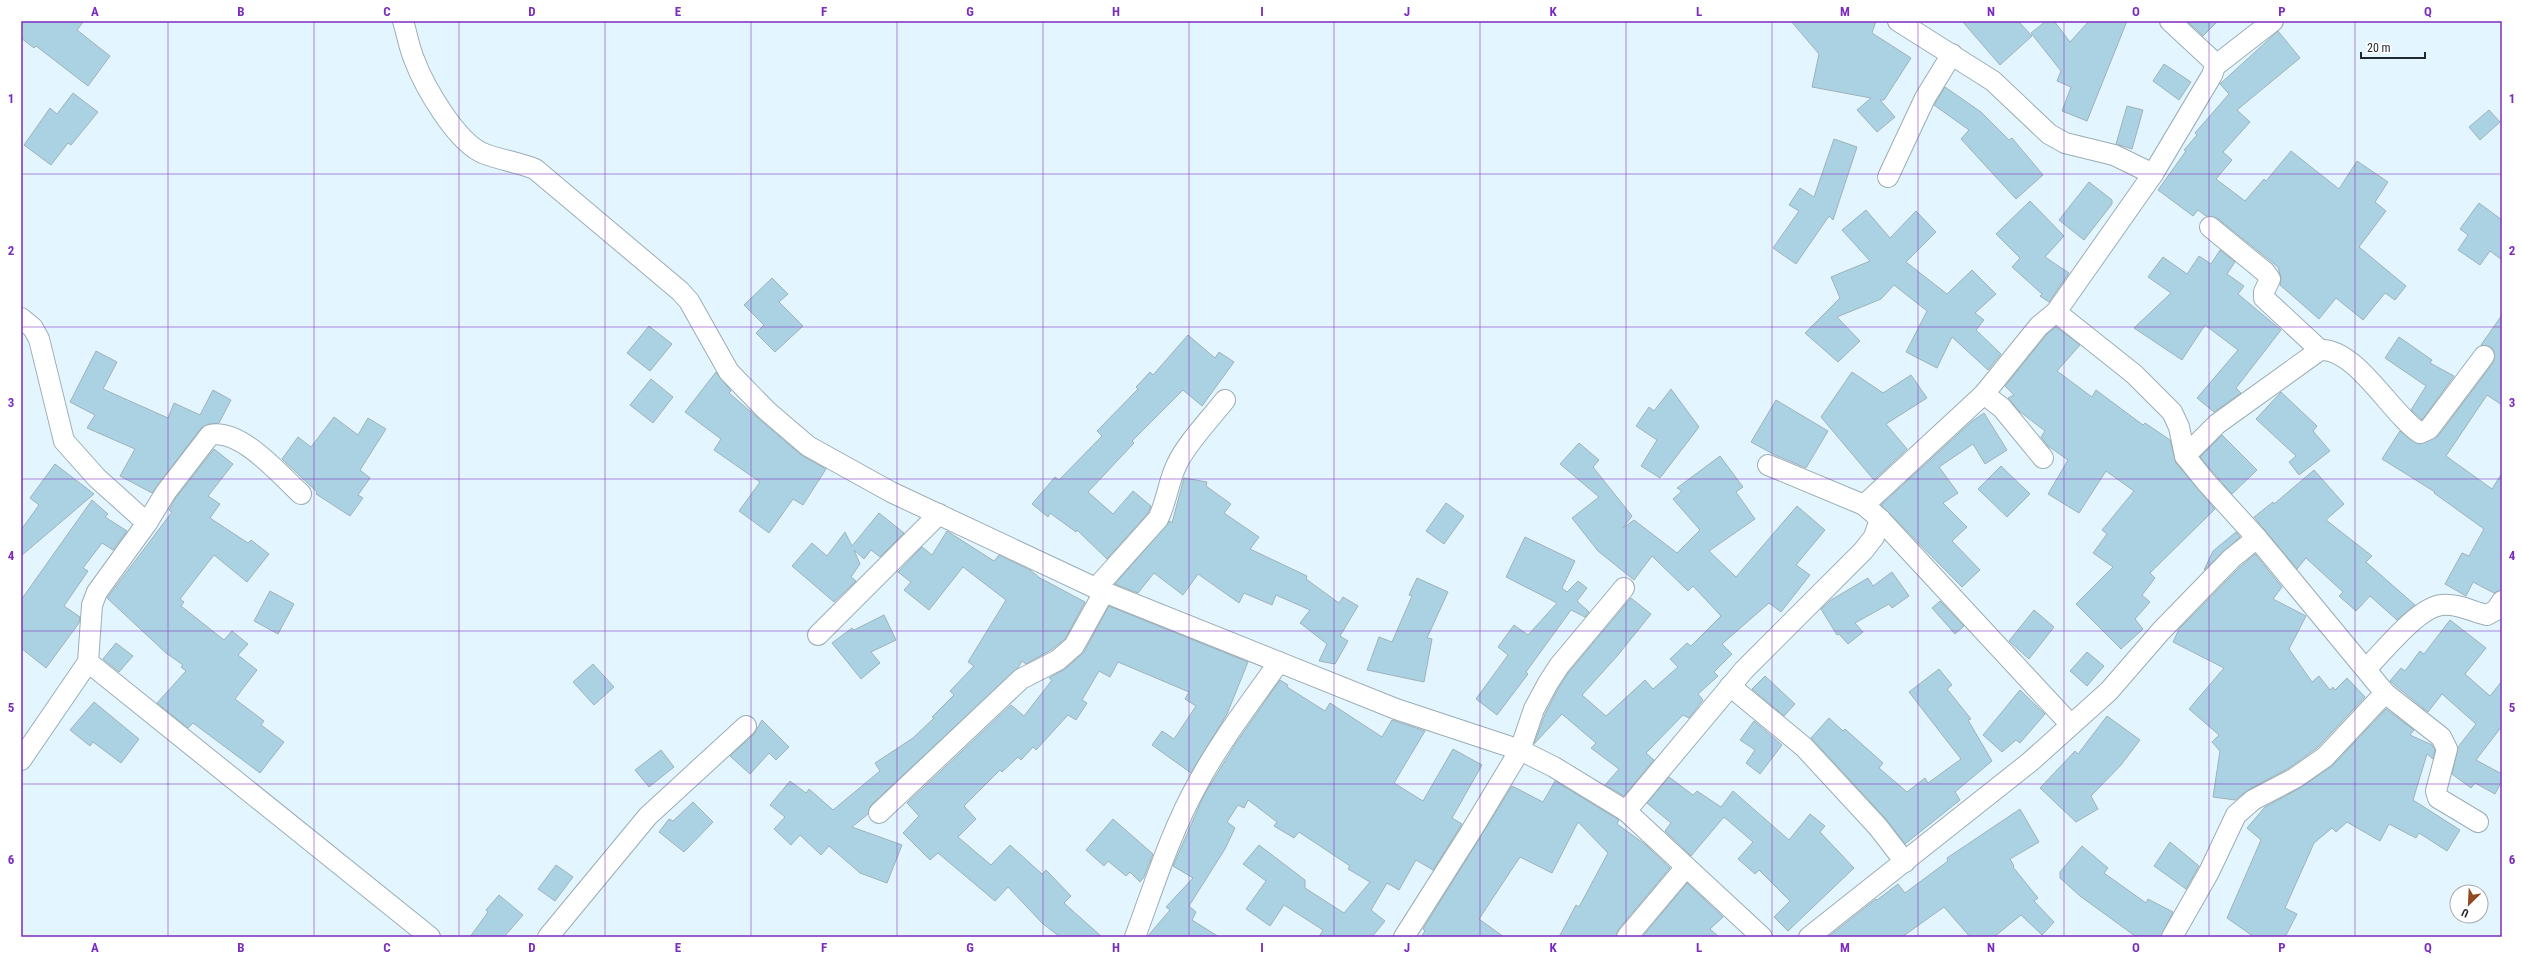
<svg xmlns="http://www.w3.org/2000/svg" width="2523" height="958" font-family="'Roboto Condensed',sans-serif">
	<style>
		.building { fill: #abd2e3; stroke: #9fb2ba }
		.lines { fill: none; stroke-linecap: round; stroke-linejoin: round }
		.street-casing { stroke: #9badb5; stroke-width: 22 }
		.street { stroke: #fff; stroke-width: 20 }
		.grid { fill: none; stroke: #7b2cbf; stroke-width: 1; stroke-opacity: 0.55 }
		.neatline { fill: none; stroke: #7b2cbf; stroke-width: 1.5 }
		.grid-label { font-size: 13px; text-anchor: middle; font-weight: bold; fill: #7b2cbf }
	</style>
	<rect width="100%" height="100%" fill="#e3f6ff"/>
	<g class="building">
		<polygon points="21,21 84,21 77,30 110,56 88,86 36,46 34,48 21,38"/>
		<polygon points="1791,21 1876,21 1872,33 1911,58 1884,100 1880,100 1895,117 1877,132 1857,110 1871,98 1812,87 1819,54"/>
		<polygon points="1962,21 2018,21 2032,36 2000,65"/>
		<polygon points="2046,21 2054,21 2070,42 2089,21 2127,21 2087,121 2062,111 2071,87 2057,81 2061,71 2031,33"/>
		<polygon points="2187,21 2218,21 2203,36"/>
		<polygon points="2278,31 2300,58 2237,110 2250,122 2223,152 2232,160 2216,179 2245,201 2264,179 2266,181 2291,151 2339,189 2357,161 2388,182 2375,202 2386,211 2359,247 2406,286 2395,300 2385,293 2363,320 2336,298 2319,319 2280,285 2281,278 2278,267 2217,218 2206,216 2198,210 2193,216 2158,190 2186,151 2184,150 2197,135 2195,133 2229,94 2220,84"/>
		<polygon points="2164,64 2191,82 2179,100 2153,81"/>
		<polygon points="1945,87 1981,112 2009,140 2012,138 2043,175 2016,199 1961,139 1969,130 1934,105"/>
		<polygon points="73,93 98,112 71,145 68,143 51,165 24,145 50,108 57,114"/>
		<polygon points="2127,106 2143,110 2132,149 2116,144"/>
		<polygon points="2489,110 2500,122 2480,140 2469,127"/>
		<polygon points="1834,139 1857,147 1833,220 1829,216 1796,264 1773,248 1799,211 1789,205 1800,188 1814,197"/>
		<polygon points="2089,182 2112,200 2112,204 2084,240 2059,220"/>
		<polygon points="2030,201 2064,236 2045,257 2069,273 2049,302 2040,296 2042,294 2012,267 2020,258 1996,234"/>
		<polygon points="2479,203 2502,220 2502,260 2490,251 2480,265 2458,250 2468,235 2460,229"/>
		<polygon points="1866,210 1890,238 1916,211 1936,232 1906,262 1947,294 1972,270 1996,294 1975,313 1984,320 1976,330 2001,354 1988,370 1952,337 1937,368 1906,352 1927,311 1894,285 1881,299 1837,317 1860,341 1838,362 1805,333 1840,298 1831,277 1870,261 1842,230"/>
		<polygon points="2220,250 2235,262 2227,274 2244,286 2238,294 2281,330 2236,388 2241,393 2214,412 2197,398 2238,350 2205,325 2182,360 2134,328 2171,293 2148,277 2163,257 2187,274 2199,256 2211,264"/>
		<polygon points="772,278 788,294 779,302 803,326 775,352 756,333 764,325 744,305"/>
		<polygon points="2502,315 2502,405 2487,395 2446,456 2492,489 2502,473 2502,590 2494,593 2473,582 2466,596 2445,584 2462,553 2469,556 2484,529 2434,493 2435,492 2382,459 2400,431 2419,444 2438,436 2493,363 2494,351 2491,347 2481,345"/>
		<polygon points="649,326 672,344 650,371 627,353"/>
		<polygon points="2056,327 2080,345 2057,371 2092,397 2096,390 2143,425 2145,423 2170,440 2176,463 2215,509 2150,573 2155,578 2142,595 2150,602 2135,619 2143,629 2121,649 2076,604 2113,567 2093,553 2107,534 2102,530 2134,491 2106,471 2079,513 2048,494 2068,460 2048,446 2041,437 2045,431 2019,411 2008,398 2014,395 2005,386 2047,334"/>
		<polygon points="1188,335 1215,358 1219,352 1234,362 1202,406 1183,390 1132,441 1134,443 1088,492 1113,514 1133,491 1151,506 1148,513 1107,559 1077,530 1076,532 1050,513 1048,517 1032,504 1055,477 1059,480 1102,436 1097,431 1138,389 1136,387 1150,372 1153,375"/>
		<polygon points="2399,337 2432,360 2430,363 2454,376 2422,420 2411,410 2426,386 2385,358"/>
		<polygon points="96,351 117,362 103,389 168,418 174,403 200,415 213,390 231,400 219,423 209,424 201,428 152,493 120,476 135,449 87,428 95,415 70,402"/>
		<polygon points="716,372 731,391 729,393 801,455 826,469 803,505 793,499 769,533 739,511 760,482 714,450 721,439 685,412"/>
		<polygon points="1852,372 1883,393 1911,375 1927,398 1886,424 1907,449 1874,480 1821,417"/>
		<polygon points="651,379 673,397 653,423 630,405"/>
		<polygon points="1671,389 1699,427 1660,478 1641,466 1657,440 1636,426 1649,407 1654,411"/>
		<polygon points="2281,392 2317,426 2313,431 2330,451 2299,475 2289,462 2296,456 2256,419"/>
		<polygon points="1776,400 1828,431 1806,468 1775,455 1751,442"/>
		<polygon points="1984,413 2007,450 1985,464 1973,444 1939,467 1958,493 1943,503 1967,527 1952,541 1980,570 1962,587 1881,505 1971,422"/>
		<polygon points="334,417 358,435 368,418 386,429 360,470 370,478 358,495 363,498 350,516 316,494 317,492 282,459 298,437 311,447"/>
		<polygon points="2222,435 2257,470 2232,494 2200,457"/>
		<polygon points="1579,443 1599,460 1593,467 1632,516 1623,528 1634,520 1677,553 1700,530 1673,499 1682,491 1677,488 1720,456 1743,487 1736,492 1755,519 1709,551 1736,577 1797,506 1825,530 1796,565 1810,575 1781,612 1769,603 1722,644 1732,654 1714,672 1718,676 1698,694 1703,700 1689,718 1683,715 1646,753 1654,760 1624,796 1605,785 1619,769 1591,748 1596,743 1562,714 1534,744 1545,714 1558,689 1568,673 1631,598 1651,614 1618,655 1582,695 1606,716 1645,680 1653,689 1678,667 1670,659 1687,643 1691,646 1721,616 1693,586 1688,591 1652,556 1634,580 1598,551 1572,518 1599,497 1560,464"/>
		<polygon points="214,449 233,464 208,496 220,504 210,518 248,543 251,540 269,554 247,582 214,555 180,599 184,602 181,606 224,640 232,631 248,644 238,655 257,670 235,699 264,721 261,725 284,742 260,773 193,723 188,728 157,703 186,671 181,667 183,665 166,653 107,598 172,512 169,510 175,499"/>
		<polygon points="55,464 94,494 21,556 21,530 39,505 30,498"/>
		<polygon points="2001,466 2030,494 2007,517 1978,489"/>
		<polygon points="2314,470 2344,504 2326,520 2372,556 2366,562 2415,605 2397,620 2370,596 2356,611 2339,596 2343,592 2306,558 2297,569 2254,517 2273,502 2274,504"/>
		<polygon points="1184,478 1207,482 1206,486 1231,504 1224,513 1259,537 1250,549 1307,576 1306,579 1339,603 1343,597 1358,606 1340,636 1348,641 1335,664 1319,661 1327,644 1300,623 1310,610 1276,595 1272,605 1244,593 1239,603 1198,574 1183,595 1154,573 1138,593 1115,584 1170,521 1172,523"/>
		<polygon points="92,500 108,514 105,517 127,531 113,550 102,543 83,568 88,571 64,606 80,617 79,623 46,668 21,648 21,600"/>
		<polygon points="1446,503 1464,516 1444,544 1426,531"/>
		<polygon points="879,513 904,533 880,557 871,550 864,559 854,550 860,564 851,577 856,581 834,602 792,566 812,543 827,556 845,532 852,546"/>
		<polygon points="947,531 994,561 999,555 1030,570 1040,578 1085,602 1065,639 1051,650 1026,664 1022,661 1018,668 871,805 868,814 852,827 902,845 887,883 860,873 829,846 821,855 800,835 791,845 774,829 785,817 770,805 790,781 806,793 809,789 833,810 880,771 875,763 913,738 934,718 932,717 954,695 950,691 974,666 968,662 1006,600 963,567 929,610 904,590 911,582 898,572 922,547 932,555"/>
		<polygon points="2236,532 2240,537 2204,570 2213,551"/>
		<polygon points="1525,537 1575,561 1562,588 1567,592 1578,581 1587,588 1577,601 1589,612 1585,617 1571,610 1526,672 1528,674 1497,715 1476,699 1508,655 1498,647 1514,625 1528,635 1557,603 1506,577"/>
		<polygon points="2255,554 2282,587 2273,599 2306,616 2289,649 2312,682 2319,676 2330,690 2333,687 2335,690 2347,678 2365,697 2317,748 2289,768 2248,790 2235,800 2213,797 2220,751 2212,742 2219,735 2189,709 2224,668 2173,642 2179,629 2240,567"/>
		<polygon points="1892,572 1909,596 1892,608 1889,604 1855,623 1863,632 1848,644 1839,634 1837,635 1821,609 1831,600 1868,578 1873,586"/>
		<polygon points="1417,578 1448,592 1427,638 1432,639 1424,682 1367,670 1379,637 1392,642 1412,596 1409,595"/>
		<polygon points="270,591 294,604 278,634 254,621"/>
		<polygon points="1940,601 1964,626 1955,634 1932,608"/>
		<polygon points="1109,606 1248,662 1227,714 1191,773 1152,745 1162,731 1174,739 1196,706 1185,699 1189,692 1118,662 1110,677 1099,671 1082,700 1087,703 1076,720 1068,715 1036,750 1033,747 1021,760 1018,757 1002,772 1000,770 964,806 976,819 958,837 991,865 1010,845 1042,874 1046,870 1071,896 1064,903 1102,937 1060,937 1042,923 1008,887 995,901 938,853 930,860 903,833 919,816 907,803 1011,705 1024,716 1052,680 1049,678 1065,669 1084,652"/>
		<polygon points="2034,610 2054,627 2029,659 2009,641"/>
		<polygon points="884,615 896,640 871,652 880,663 861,679 832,643 852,628 854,630"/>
		<polygon points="2450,620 2486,648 2465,674 2490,696 2502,681 2502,726 2476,760 2502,774 2502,781 2495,794 2475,783 2471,788 2452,774 2458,747 2476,724 2442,694 2428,712 2390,681 2401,668 2405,671 2420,651 2424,654"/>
		<polygon points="116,643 133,656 119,672 103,659"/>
		<polygon points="2087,652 2104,666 2087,686 2070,671"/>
		<polygon points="593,664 614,687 594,705 573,682"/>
		<polygon points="1939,669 1952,685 1947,689 1971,719 1968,720 1992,761 1955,792 1960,800 1905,844 1886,819 1811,738 1829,718 1843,731 1845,729 1883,763 1879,768 1907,792 1925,778 1928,783 1961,759 1909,692"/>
		<polygon points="1765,676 1795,704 1784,716 1752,689"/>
		<polygon points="1280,680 1288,685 1287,687 1325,711 1330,703 1382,737 1392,720 1425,731 1394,783 1423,801 1453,749 1482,765 1452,818 1462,824 1433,870 1416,860 1399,890 1387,883 1371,910 1385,921 1372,937 1319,937 1323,930 1284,905 1270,926 1246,909 1266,881 1243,864 1259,845 1305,880 1305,888 1344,913 1370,882 1348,869 1350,866 1299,832 1294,838 1274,826 1277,822 1248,800 1244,808 1238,805 1227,822 1235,828 1225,849 1189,906 1196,912 1192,920 1219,937 1147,937 1170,910 1166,907 1193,878 1173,866 1204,795 1236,743"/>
		<polygon points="2020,690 2045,714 2020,743 2016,740 2002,752 1983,735"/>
		<polygon points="94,702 139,739 121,763 93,742 90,746 70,730"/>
		<polygon points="2386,709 2414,730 2410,735 2432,745 2435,750 2433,759 2427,754 2413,800 2460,830 2447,851 2419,833 2416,838 2389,824 2380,841 2347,822 2336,832 2332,828 2314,843 2285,908 2297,914 2285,937 2254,937 2227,918 2261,840 2247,828 2265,807 2300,788 2332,766"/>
		<polygon points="2107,716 2140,740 2121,765 2091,796 2098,809 2076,822 2040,788 2075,751 2078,754"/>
		<polygon points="762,720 789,747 776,760 769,753 750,774 730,756 754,734"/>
		<polygon points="1754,721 1782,745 1760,774 1746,763 1755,750 1740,740"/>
		<polygon points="661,750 674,767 649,787 635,770"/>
		<polygon points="1669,777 1693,795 1697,791 1721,807 1733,791 1789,840 1810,814 1825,826 1820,832 1854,868 1788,931 1774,917 1790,901 1759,870 1755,874 1738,859 1753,842 1724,817 1691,856 1665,831 1671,823 1647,803"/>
		<polygon points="1555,781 1619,820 1617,824 1646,845 1670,868 1618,930 1616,937 1559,937 1576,905 1579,907 1608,853 1578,822 1552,873 1520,857 1479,919 1504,937 1421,937 1425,931 1423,929 1512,786 1543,802"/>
		<polygon points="693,802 713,822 684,852 659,832 669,819 673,821"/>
		<polygon points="2020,809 2039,842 2010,859 2014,866 2013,867 2038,898 2034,901 2054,922 2042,935 2021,915 1994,937 1970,937 1944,907 1902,937 1828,937 1876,899 1877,900 1898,884 1905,893 1948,861 1947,858"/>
		<polygon points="1113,819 1153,854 1144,877 1140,882 1130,872 1126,876 1108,861 1104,866 1086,850"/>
		<polygon points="2170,842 2199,866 2186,889 2154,866"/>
		<polygon points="2082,846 2108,868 2104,873 2146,903 2148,899 2173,912 2161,937 2135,936 2080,896 2060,878 2060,872"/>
		<polygon points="556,865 573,877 555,901 538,889"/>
		<polygon points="1687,883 1723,917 1710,929 1719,937 1642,937"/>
		<polygon points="499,895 523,915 504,937 470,937 488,912 486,910"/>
	</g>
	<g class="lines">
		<defs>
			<g id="street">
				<path d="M403 21C407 34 409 47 414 59 424 86 457 144 485 154 501 160 517 162 535 169L680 291 689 301 729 372 766 410 808 446 891 492 1104 592 1396 709 1520 750 1554 767 1626 811 1762 937"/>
				<polyline points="1898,21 1993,81 2049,134 2065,143 2114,155 2153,174"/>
				<polyline points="2170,21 2213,61 2215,66 2212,75 2153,174 2056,312 2134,374 2172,412 2179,427 2185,456 2206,482 2257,538 2385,693 2441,737 2447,749 2436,791 2438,798 2478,822"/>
				<polyline points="2215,66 2273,21"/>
				<polyline points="1888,177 1925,98 1952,54"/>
				<polyline points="2210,227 2265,272 2270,279 2264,292 2264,298 2320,350"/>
				<polyline points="21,318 33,328 39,339 64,441 97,478 147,523"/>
				<polyline points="1984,394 2002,408 2043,458"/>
				<path d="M2185 456 2217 424 2320 350C2355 347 2392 415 2420 433L2429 429 2484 356"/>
				<polyline points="1864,505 1984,394 2039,326 2056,312"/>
				<polyline points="1880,519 2071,725"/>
				<path d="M1096 588 1158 519C1167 501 1168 482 1177 464 1186 444 1211 418 1225 400"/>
				<polyline points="818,635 939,514"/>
				<polyline points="88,662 430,937"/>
				<path d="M2366 669C2383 652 2418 607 2442 605 2457 603 2473 612 2487 615L2496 610 2502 601"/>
				<polyline points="1730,686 1804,747 1878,827 1905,862"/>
				<path d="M21 760 88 662 92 605 97 592 147 523 166 492 210 435C241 428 280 475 301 494"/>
				<polyline points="1626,811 1744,670 1863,551 1874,537 1880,519 1864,505 1768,465"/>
				<polyline points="879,813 1021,679 1058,660 1074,646 1104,592"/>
				<polyline points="548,937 648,816 746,726"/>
				<path d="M1135 937C1154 886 1171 831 1198 783 1221 740 1251 702 1279 662"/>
				<polyline points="1404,937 1470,833 1520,750 1534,709 1548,683 1559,666 1624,588"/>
				<polyline points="1627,937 1686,867"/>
				<polyline points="1809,937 2030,762 2109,691 2161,631 2232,558 2257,538"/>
				<polyline points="2172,937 2209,872 2236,815 2253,800 2295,778 2325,757 2385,693"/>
			</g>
		</defs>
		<use href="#street" class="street-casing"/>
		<use href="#street" class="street"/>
	</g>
	<path class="grid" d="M168 21V937M314 21V937M459 21V937M605 21V937M751 21V937M897 21V937M1043 21V937M1189 21V937M1334 21V937M1480 21V937M1626 21V937M1772 21V937M1918 21V937M2064 21V937M2209 21V937M2355 21V937M21 174H2502M21 327H2502M21 479H2502M21 631H2502M21 784H2502"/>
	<rect width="2523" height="958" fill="none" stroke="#ffffff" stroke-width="44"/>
	<g transform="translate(2469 904) rotate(204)"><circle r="19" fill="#ffffff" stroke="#a7a9ab"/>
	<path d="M0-3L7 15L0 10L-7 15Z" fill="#8f4923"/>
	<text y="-6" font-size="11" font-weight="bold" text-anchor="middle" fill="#22292c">U</text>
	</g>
	<path d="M2361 52v6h64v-6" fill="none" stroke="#22292c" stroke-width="2"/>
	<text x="2367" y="52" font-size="12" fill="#22292c" stroke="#ffffff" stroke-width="3" paint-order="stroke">20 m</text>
	<rect x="22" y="22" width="2479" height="914" class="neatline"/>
	<g class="grid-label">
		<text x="95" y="16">A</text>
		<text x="241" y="16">B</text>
		<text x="387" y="16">C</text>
		<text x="532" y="16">D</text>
		<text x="678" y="16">E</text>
		<text x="824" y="16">F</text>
		<text x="970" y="16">G</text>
		<text x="1116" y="16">H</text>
		<text x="1262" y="16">I</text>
		<text x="1407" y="16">J</text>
		<text x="1553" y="16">K</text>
		<text x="1699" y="16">L</text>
		<text x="1845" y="16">M</text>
		<text x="1991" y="16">N</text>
		<text x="2136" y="16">O</text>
		<text x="2282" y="16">P</text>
		<text x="2428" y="16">Q</text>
		<text x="11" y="103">1</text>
		<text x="2512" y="103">1</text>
		<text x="11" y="255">2</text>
		<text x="2512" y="255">2</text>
		<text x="11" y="407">3</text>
		<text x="2512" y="407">3</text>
		<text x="11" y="560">4</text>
		<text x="2512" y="560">4</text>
		<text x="11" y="712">5</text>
		<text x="2512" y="712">5</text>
		<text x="11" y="864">6</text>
		<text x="2512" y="864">6</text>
		<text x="95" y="952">A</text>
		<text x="241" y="952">B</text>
		<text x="387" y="952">C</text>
		<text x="532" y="952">D</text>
		<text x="678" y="952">E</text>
		<text x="824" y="952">F</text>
		<text x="970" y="952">G</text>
		<text x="1116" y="952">H</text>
		<text x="1262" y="952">I</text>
		<text x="1407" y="952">J</text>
		<text x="1553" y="952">K</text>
		<text x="1699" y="952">L</text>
		<text x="1845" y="952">M</text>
		<text x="1991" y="952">N</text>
		<text x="2136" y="952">O</text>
		<text x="2282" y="952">P</text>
		<text x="2428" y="952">Q</text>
	</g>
</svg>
